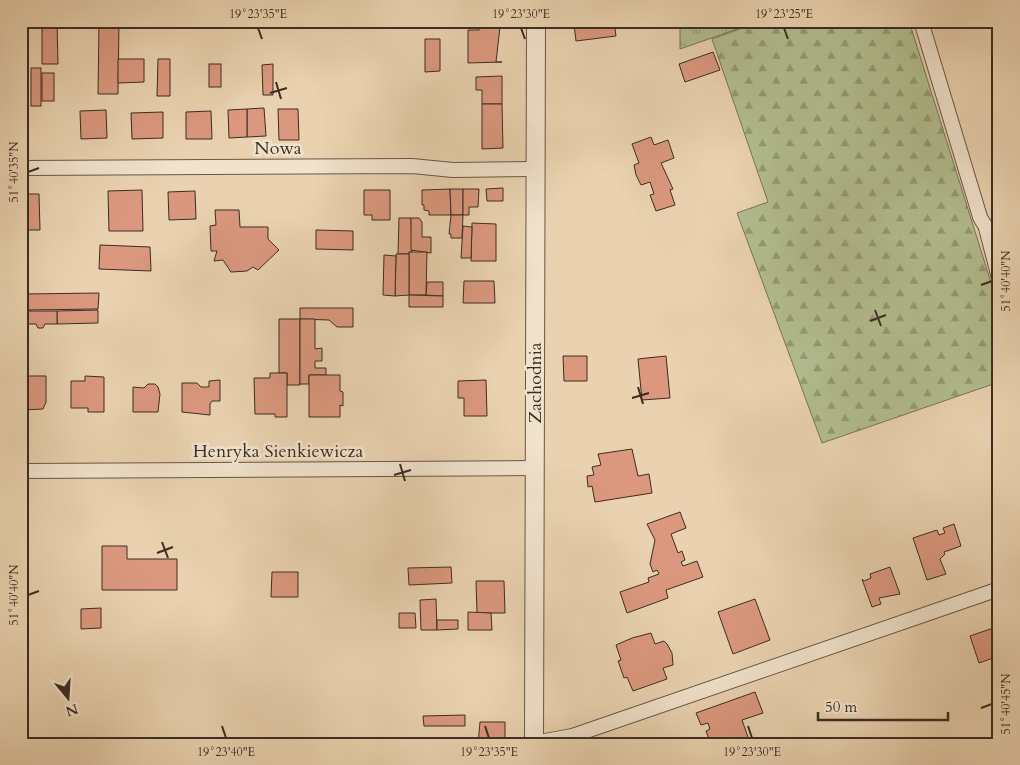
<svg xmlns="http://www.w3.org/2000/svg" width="1020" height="765" font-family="Cardo,serif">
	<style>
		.grass { fill: url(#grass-tufts); stroke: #777558 }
		.forest { fill: url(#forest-firs); stroke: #777558 }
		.building { fill: #db987f; stroke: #3c2d22 }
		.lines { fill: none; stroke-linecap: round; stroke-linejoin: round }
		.minor-casing { stroke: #685646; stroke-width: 16 }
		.tertiary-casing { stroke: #685646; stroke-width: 20 }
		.minor { stroke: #f1e2cc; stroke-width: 14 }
		.tertiary { stroke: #f1e2cc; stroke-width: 18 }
		.ticks { fill: none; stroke: #3c2d22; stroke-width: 2 }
		.labels { text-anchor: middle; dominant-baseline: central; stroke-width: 5; stroke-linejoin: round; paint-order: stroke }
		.street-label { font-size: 18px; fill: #3c2d22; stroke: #f1e2cc }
		.neatline { fill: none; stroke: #3c2d22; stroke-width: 2 }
		.ticks-label { font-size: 12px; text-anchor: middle; fill: #3c2d22 }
	</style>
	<defs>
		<pattern id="grass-tufts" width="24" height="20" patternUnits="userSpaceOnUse" patternTransform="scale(1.25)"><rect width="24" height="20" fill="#b2bd8f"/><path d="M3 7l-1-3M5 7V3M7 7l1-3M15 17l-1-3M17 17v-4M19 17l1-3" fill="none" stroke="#929a74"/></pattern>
		<pattern id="forest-firs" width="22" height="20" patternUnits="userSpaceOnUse" patternTransform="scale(1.25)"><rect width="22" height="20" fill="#b2bd8f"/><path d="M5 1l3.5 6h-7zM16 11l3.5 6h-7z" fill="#929a74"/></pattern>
	</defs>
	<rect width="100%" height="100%" fill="#ead2b0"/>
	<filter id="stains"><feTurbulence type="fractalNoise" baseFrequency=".004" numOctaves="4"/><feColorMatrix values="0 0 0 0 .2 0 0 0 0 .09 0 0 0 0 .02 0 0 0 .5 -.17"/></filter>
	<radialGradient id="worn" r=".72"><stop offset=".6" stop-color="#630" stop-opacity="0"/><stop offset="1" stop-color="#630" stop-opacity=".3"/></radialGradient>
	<polygon class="grass" points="680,21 760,21 680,49"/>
	<polygon class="forest" points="762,21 909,21 999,308 999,382 822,443 737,213 768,202 712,39"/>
	<g class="building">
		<polygon points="602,21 614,21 616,36 576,41 574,24"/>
		<polygon points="42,22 57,22 58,64 42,64"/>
		<polygon points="99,22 119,23 118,94 98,94"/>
		<polygon points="479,27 500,27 496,62 502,62 468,63 468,30 479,30"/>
		<polygon points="425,39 440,39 440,71 425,72"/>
		<polygon points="713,52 720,70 685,82 679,64"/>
		<polygon points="118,59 144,59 144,82 118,83"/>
		<polygon points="158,59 170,59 170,96 157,96"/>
		<rect x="209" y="64" width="12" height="23"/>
		<polygon points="273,64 273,95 263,95 262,65"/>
		<rect x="31" y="68" width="10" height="38"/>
		<rect x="42" y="73" width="12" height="28"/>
		<polygon points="502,76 502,104 482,104 482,90 476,90 476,77"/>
		<polygon points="482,104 502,104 503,148 482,149"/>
		<polygon points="264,108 266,136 247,137 247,109"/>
		<polygon points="247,109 247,137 229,138 228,110"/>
		<polygon points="278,109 298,109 299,140 279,140"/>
		<polygon points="106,110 107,138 81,139 80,111"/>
		<polygon points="21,111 26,111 27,129 21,129"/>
		<polygon points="211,111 212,139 186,139 186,112"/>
		<polygon points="163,112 163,138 132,139 131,113"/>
		<polygon points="651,137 654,145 668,140 674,158 661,163 673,189 670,190 675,205 656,211 650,195 654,194 650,182 641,185 636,175 634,165 639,163 632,144"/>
		<polygon points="503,188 503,201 487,201 486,189"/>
		<polygon points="450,189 451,215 429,215 429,211 424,210 424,205 422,205 422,190"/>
		<polygon points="450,189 463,189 463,215 451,215"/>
		<polygon points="463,189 479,189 478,207 469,207 469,215 463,215"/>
		<polygon points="142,190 143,231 109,231 108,191"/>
		<polygon points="364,190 390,190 390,220 372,220 372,215 364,215"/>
		<polygon points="195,191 196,219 169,220 168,192"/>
		<polygon points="21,194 39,194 40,230 21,230"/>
		<polygon points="215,210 239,210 240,227 268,227 268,239 279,250 258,270 253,267 247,271 231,272 223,260 214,261 217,251 211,251 210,226 216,225"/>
		<polygon points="451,215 463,215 462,238 451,238 451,234 449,234"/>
		<polygon points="399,218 411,218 412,252 409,252 409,254 398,254"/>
		<polygon points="411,218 419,218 422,222 422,237 431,237 431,253 411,250"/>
		<polygon points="472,223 496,224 496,261 471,261"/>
		<polygon points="463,226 472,227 471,258 461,258"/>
		<polygon points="316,230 353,231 353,250 316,249"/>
		<polygon points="100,245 150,247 151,271 99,269"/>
		<polygon points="409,252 427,252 426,295 409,295"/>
		<polygon points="396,254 409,254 409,295 395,296"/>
		<polygon points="384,255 396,256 395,296 383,295"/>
		<polygon points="464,281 494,281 495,303 463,303"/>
		<polygon points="427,282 443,282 443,296 426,295"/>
		<polygon points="99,293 98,309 25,310 25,294"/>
		<polygon points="409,295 443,296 443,307 409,307"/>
		<polygon points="300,308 353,308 353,327 337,327 329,320 300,319"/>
		<polygon points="98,310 98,323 57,324 57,311"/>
		<polygon points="25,311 57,311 57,324 45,324 43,328 38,328 36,324 26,324"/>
		<polygon points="279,319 300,319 300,385 287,385 287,373 279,373"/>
		<polygon points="300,319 315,319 315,349 322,348 322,361 315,361 315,368 326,368 326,375 309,375 309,384 300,384"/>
		<polygon points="563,356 587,356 587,381 564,381"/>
		<polygon points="666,356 670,398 642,400 638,359"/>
		<polygon points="270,373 287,373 287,417 275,417 275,414 255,414 254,378 270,378"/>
		<polygon points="309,375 340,375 340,391 343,392 343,406 340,405 340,417 309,417"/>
		<polygon points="23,376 46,376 46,402 43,409 23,410"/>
		<polygon points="85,376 104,377 104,412 88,412 88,408 71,408 71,381 85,381"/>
		<polygon points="220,380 220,401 212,401 210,404 210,415 182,412 182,383 197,383 201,387 209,387 209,381"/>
		<polygon points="486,380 487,416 464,416 464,398 458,398 458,381"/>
		<polygon points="148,384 155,384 158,387 160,394 158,412 133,412 133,387 144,388"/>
		<polygon points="632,449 638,476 649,474 652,493 595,502 592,486 588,487 587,476 594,475 592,467 601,465 598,454"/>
		<polygon points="680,512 686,528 671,534 678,553 682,551 685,560 681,562 683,566 697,561 703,577 666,590 668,598 627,613 620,592 649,582 648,578 659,574 657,570 653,572 650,564 655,540 647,524"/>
		<polygon points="954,524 961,546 944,552 945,554 940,559 946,574 927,580 913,538 937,530 939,535 945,533 943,528"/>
		<polygon points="102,546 127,546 127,559 177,559 177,590 102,590"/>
		<polygon points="451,567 452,583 409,585 408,568"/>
		<polygon points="890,567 900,594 879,598 881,604 872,607 862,579 864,581 871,578 870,574"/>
		<polygon points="272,572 298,572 298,597 271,597"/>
		<polygon points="476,581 504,581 505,613 477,613"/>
		<polygon points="436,599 437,630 421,630 420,600"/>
		<polygon points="755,599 770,640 733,654 718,612"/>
		<polygon points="101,608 101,628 81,629 81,609"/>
		<polygon points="468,612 491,613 492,630 468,630"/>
		<polygon points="399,613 415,613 416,628 399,628"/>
		<polygon points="437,620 458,620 458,629 437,630"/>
		<polygon points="999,626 999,656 979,663 970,636"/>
		<polygon points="651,633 655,644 664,641 667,644 672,653 673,665 663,668 667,679 633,691 627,677 624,678 618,661 621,660 616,645 632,638"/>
		<polygon points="755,692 763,713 742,720 749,740 739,744 711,744 706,731 710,729 708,723 701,725 696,713"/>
		<polygon points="465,715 465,726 424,726 423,716"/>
		<polygon points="480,722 505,722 505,744 478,744"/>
	</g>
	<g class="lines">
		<defs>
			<g id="minor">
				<path d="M921 21 980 217C985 226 988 232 999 232"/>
				<polyline points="21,168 412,166 453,170 536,169"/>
				<polyline points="986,228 999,278"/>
				<polyline points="21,471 535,468"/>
				<polyline points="534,743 572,736 999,589"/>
			</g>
			<polyline id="tertiary" points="534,744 536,21"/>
		</defs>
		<use href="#minor" class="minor-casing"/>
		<use href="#tertiary" class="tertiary-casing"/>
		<use href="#minor" class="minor"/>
		<use href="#tertiary" class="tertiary"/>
	</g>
	<path class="ticks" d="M258 28 262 39M521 28 525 39M784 28 788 39M276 82 281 99M270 93 287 88M28 172 39 168M981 285 992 281M875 310 881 326M870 321 886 315M638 387 643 404M632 398 649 393M400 464 405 481M394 475 411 470M162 542 168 558M157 553 173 547M28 595 39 591M981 708 992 704M222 726 226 738M485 726 489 738M748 726 752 738"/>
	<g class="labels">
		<g class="street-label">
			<text x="278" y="148">Nowa</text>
			<text transform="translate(535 383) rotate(-90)">Zachodnia</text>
			<text x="278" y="451">Henryka Sienkiewicza</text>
		</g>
	</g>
	<rect width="1020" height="765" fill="none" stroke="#ead2b0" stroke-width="55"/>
	<g transform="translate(68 698) rotate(162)" stroke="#f1e2cc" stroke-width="4" paint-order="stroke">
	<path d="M0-4L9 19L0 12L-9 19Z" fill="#3c2d22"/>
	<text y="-8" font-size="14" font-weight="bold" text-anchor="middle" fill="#3c2d22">N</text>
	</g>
	<path d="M818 712v8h130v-8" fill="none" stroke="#3c2d22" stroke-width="2.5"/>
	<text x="825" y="712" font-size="15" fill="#3c2d22" stroke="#f1e2cc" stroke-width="4" paint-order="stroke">50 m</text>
	<rect x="28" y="28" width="964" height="710" class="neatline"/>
	<g class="ticks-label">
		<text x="258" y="18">19°23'35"E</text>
		<text x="521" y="18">19°23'30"E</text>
		<text x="784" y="18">19°23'25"E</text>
		<text transform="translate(14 172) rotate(-90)" y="4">51°40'35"N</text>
		<text transform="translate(1006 281) rotate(-90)" y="4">51°40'40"N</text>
		<text transform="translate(14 595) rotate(-90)" y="4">51°40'40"N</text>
		<text transform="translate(1006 704) rotate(-90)" y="4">51°40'45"N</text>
		<text x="226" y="756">19°23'40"E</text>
		<text x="489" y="756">19°23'35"E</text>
		<text x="752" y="756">19°23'30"E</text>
	</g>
	<rect width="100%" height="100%" filter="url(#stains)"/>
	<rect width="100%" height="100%" fill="url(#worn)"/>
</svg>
